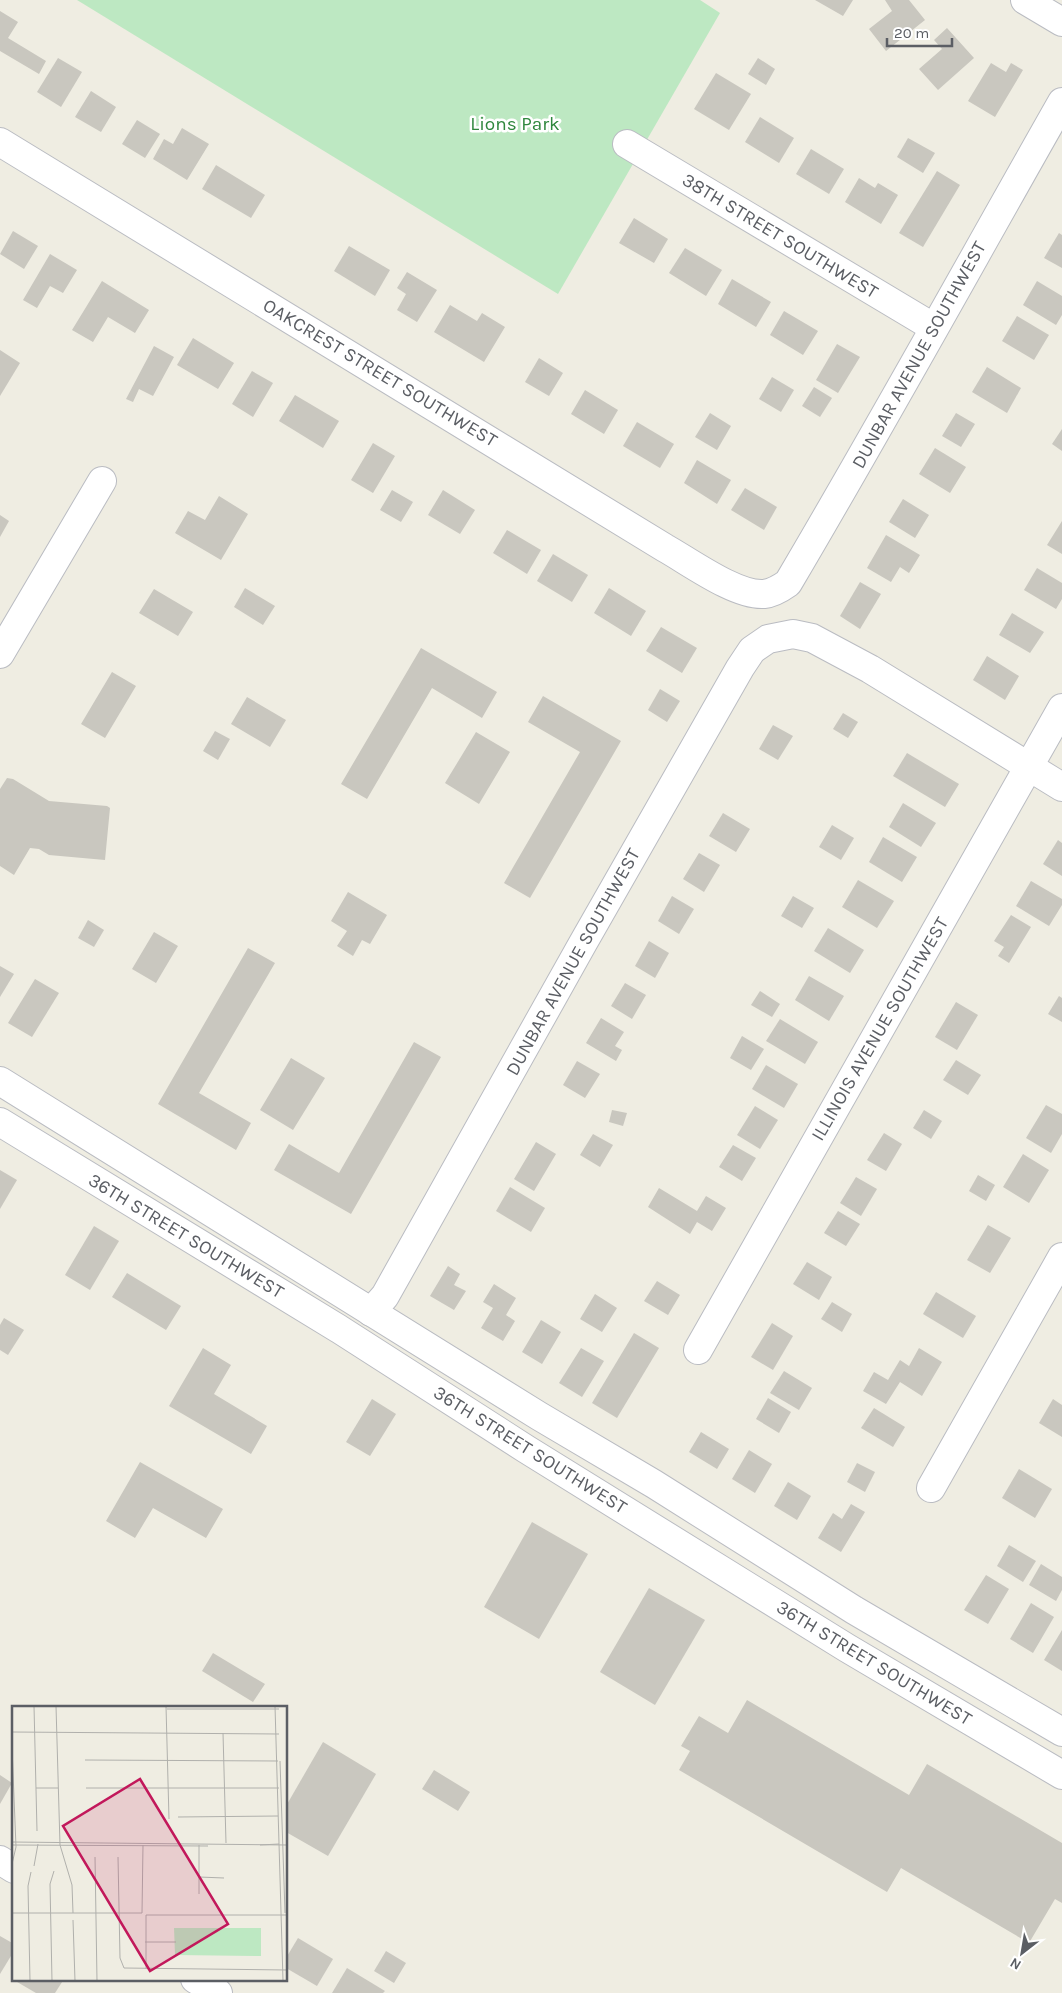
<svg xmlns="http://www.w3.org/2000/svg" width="1062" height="1993" font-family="Karla,sans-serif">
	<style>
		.green { fill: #bde8c2 }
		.building { fill: #c9c7bf }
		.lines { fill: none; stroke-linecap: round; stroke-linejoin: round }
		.minor-casing { stroke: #babcc2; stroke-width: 30 }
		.minor { stroke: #fff; stroke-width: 28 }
		.labels { text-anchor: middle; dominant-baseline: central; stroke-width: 5; stroke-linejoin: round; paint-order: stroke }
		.park-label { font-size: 19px; fill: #2f873d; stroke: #fff }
		.street-label { font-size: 19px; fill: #5b5e64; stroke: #fff }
		.inset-road { fill: none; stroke: #b0b0ac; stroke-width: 1 }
		.view { fill: #c2185b; fill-opacity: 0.15; stroke: #c2185b; stroke-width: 2.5 }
		.inset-edge { fill: none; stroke: #5b5e64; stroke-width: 2.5 }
	</style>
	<rect width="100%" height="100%" fill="#efede2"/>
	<polygon class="green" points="77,0 700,0 720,13 558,294"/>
	<g class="building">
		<polygon points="815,0 853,0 843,16"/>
		<polygon points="885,0 909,0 925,20 886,51 869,29 892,11"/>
		<polygon points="0,11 18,22 8,38 46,61 39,74 0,51"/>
		<polygon points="947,28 974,58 938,90 919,69 942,49 934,40"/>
		<polygon points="58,58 82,72 61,107 37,92"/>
		<polygon points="758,58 775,69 766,85 748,74"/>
		<polygon points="991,63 1006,72 1011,63 1023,70 995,117 968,101"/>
		<polygon points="716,73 751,94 729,130 694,109"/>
		<polygon points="91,91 116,107 101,132 75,117"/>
		<polygon points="760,117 794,138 779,163 745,142"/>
		<polygon points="137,120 160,134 145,158 122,144"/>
		<polygon points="182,128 209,144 187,180 153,159 164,139 173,144"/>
		<polygon points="908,138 935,153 923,173 897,157"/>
		<polygon points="811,149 844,169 829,194 796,174"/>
		<polygon points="216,165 265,195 251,218 202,189"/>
		<polygon points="937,171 960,185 923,247 899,233"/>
		<polygon points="859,178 875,188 878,183 898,195 881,224 845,202"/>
		<polygon points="634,218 668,239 654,263 619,243"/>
		<polygon points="13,231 38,246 24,269 0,254"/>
		<polygon points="1059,233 1062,235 1062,268 1044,258"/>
		<polygon points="349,246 390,270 375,296 334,271"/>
		<polygon points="685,248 722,270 706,296 669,273"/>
		<polygon points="50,254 77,270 63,293 50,286 37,308 23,300"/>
		<polygon points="407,272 437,290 417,322 397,310 406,294 397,288"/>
		<polygon points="732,279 771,302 756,327 718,304"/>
		<polygon points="102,281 149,310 135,333 108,317 93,342 72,330"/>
		<polygon points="1037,281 1062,296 1062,315 1056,325 1023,305"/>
		<polygon points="450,305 477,321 482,313 505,327 484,362 434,332"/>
		<polygon points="784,311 818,331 803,355 770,335"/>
		<polygon points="1017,316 1049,335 1034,360 1002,341"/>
		<polygon points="193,338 234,363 218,389 177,365"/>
		<polygon points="837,344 860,357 838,393 816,380"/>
		<polygon points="154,346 174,357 153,396 139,389 133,402 126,399"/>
		<polygon points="0,350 20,363 0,396"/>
		<polygon points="539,358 563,373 549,396 525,382"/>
		<polygon points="987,367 1021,388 1007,413 972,392"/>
		<polygon points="252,371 273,383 253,417 232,404"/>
		<polygon points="772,377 794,390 781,412 759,399"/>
		<polygon points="814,387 832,398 820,417 802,406"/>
		<polygon points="585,390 618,410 604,434 571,414"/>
		<polygon points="295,395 339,421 323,448 279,421"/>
		<polygon points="710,413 731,426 717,450 695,437"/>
		<polygon points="956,413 975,424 961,447 942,436"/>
		<polygon points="637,422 674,444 660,468 623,446"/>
		<polygon points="1062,429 1062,451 1052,444"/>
		<polygon points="373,443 395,456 373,493 351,480"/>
		<polygon points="935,448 966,467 950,493 919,474"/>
		<polygon points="697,460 731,480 717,504 684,483"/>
		<polygon points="745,488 777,507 764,530 731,510"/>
		<polygon points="392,490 413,502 401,522 380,510"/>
		<polygon points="443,490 475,510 460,534 428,515"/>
		<polygon points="219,496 248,514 221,560 175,533 188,511 205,520"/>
		<polygon points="903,499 929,515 915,538 889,522"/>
		<polygon points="0,515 9,521 0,537"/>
		<polygon points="1062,521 1062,554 1047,545"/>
		<polygon points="507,530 541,550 527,574 493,553"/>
		<polygon points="886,535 920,555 909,573 900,567 891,582 867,568"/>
		<polygon points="553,554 588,575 572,602 537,581"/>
		<polygon points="1037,568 1062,583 1062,599 1056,609 1024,590"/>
		<polygon points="860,582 881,594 860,629 840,616"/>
		<polygon points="245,588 275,606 263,625 234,607"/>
		<polygon points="609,588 646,611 631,636 594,613"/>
		<polygon points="154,589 193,612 178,636 139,613"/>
		<polygon points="1012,613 1044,632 1030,653 999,635"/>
		<polygon points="661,627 697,648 682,673 646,651"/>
		<polygon points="421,648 497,692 482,718 432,688 367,799 341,784"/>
		<polygon points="987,656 1019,676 1005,700 973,680"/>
		<polygon points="112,672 136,686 105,738 81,724"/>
		<polygon points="660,689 680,701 667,722 648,710"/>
		<polygon points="543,696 621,741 530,898 504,883 580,752 528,722"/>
		<polygon points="247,697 286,720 270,747 231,724"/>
		<polygon points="843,713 858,722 848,738 833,729"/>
		<polygon points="773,725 793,736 778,760 759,749"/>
		<polygon points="215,731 230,739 218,760 203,751"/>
		<polygon points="476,732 510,752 479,804 445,783"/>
		<polygon points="907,753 959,784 945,807 893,776"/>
		<polygon points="7,778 13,779 49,801 107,806 110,808 105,860 49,855 39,849 30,848 14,875 0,866 0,789"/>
		<polygon points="903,803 936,823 921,847 889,827"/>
		<polygon points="723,813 750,829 736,852 709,836"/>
		<polygon points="832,825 854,838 841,860 819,847"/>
		<polygon points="883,837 917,857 902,882 869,862"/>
		<polygon points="1058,840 1062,843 1062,876 1043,864"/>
		<polygon points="699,853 720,865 704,892 683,879"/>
		<polygon points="858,880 894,901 877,928 842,907"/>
		<polygon points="1031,881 1062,899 1062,905 1049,926 1016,906"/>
		<polygon points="348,892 387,915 370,944 362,940 353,956 337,946 347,931 331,921"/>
		<polygon points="672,896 694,909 679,934 658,921"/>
		<polygon points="793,896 814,908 802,928 781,916"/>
		<polygon points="1011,915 1031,927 1009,963 998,956 1004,947 994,941"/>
		<polygon points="88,920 104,930 94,947 78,938"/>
		<polygon points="828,928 864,950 850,973 814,951"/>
		<polygon points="154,932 178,946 156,983 132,969"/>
		<polygon points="649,941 669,953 655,978 635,966"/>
		<polygon points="248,948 275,963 199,1093 251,1123 236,1150 158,1104"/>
		<polygon points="0,966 14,974 0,997"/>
		<polygon points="809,976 844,996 829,1021 795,1000"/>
		<polygon points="35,979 59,993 32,1037 8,1023"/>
		<polygon points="625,983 646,995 632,1019 611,1006"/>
		<polygon points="760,991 780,1004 772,1017 751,1005"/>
		<polygon points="1059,996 1062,998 1062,1022 1048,1014"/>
		<polygon points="956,1002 978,1015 957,1050 935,1037"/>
		<polygon points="601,1018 624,1032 615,1046 622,1050 616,1061 586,1043"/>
		<polygon points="780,1019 818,1042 805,1064 766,1041"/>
		<polygon points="742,1036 764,1049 751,1070 730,1058"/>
		<polygon points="414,1042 441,1057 351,1214 274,1170 289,1144 339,1173"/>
		<polygon points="291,1058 325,1078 293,1130 260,1110"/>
		<polygon points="956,1060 981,1075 968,1095 943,1080"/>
		<polygon points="577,1061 600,1074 585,1098 563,1085"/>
		<polygon points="766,1065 798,1084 784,1108 752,1089"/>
		<polygon points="1046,1105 1062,1114 1062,1134 1051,1153 1026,1138"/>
		<polygon points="755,1106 778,1120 760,1149 737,1135"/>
		<polygon points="612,1110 627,1113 623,1126 609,1122"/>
		<polygon points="924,1110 942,1121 931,1139 913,1128"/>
		<polygon points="884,1133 902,1144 886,1171 867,1160"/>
		<polygon points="593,1134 613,1145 600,1167 580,1155"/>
		<polygon points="536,1142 556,1154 534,1191 514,1179"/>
		<polygon points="733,1145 756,1158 742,1181 719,1167"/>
		<polygon points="1023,1154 1049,1170 1029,1203 1003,1187"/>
		<polygon points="0,1170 17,1180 0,1209"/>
		<polygon points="978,1175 995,1185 986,1201 969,1191"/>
		<polygon points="856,1177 877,1189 861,1216 840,1203"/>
		<polygon points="510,1187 545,1208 531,1232 496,1211"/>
		<polygon points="659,1188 697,1211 706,1196 726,1208 712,1231 697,1222 690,1234 648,1207"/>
		<polygon points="838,1211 860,1224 846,1246 824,1233"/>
		<polygon points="988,1225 1011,1238 990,1273 967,1260"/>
		<polygon points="94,1226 119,1241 90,1290 65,1275"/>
		<polygon points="807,1262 832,1277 819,1300 793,1284"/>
		<polygon points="448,1266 460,1274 454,1285 466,1291 454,1310 430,1296"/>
		<polygon points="127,1273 181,1306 166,1330 112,1297"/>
		<polygon points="657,1281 680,1295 668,1315 644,1301"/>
		<polygon points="494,1284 516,1298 506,1315 515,1321 503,1341 481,1328 493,1308 483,1302"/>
		<polygon points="936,1292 976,1316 963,1338 923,1314"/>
		<polygon points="595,1294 617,1308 602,1332 580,1319"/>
		<polygon points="832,1302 852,1314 842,1332 821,1319"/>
		<polygon points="4,1318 24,1330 8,1355 0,1350 0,1325"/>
		<polygon points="541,1320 561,1332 542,1364 522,1352"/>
		<polygon points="772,1323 793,1336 773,1370 751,1357"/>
		<polygon points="634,1333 659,1348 617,1418 592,1403"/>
		<polygon points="203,1348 231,1365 214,1394 267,1426 251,1454 169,1406"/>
		<polygon points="581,1348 604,1361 582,1397 559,1383"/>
		<polygon points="919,1348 942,1362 922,1396 900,1382 886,1404 863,1391 874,1372 888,1380 900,1360 909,1366"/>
		<polygon points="784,1371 812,1388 799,1410 770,1393"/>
		<polygon points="768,1398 791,1412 779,1433 756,1419"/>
		<polygon points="372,1399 396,1414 370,1456 346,1442"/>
		<polygon points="1053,1399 1062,1405 1062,1437 1039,1423"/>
		<polygon points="874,1408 905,1427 893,1447 861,1428"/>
		<polygon points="701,1432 729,1449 717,1469 689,1452"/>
		<polygon points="749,1450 772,1464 755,1493 732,1479"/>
		<polygon points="140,1462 223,1509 206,1538 153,1508 135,1538 106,1521"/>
		<polygon points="857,1463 875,1472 865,1492 847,1482"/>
		<polygon points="1019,1469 1052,1489 1035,1518 1002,1498"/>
		<polygon points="788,1482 811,1496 797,1520 774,1506"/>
		<polygon points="851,1504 865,1512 841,1552 818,1538 833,1513 842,1519"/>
		<polygon points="532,1522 588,1554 539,1639 484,1607"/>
		<polygon points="1009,1545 1036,1561 1023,1582 997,1566"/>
		<polygon points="1041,1564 1062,1577 1062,1590 1056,1601 1029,1585"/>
		<polygon points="986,1575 1009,1589 988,1624 964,1610"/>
		<polygon points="649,1588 705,1620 655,1705 600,1672"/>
		<polygon points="1031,1603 1054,1617 1033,1653 1010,1639"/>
		<polygon points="1062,1630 1062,1671 1044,1660"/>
		<polygon points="213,1653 265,1684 253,1702 202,1671"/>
		<polygon points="747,1700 909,1795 927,1764 1062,1843 1062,1903 1055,1899 1029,1943 901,1868 887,1892 679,1770 690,1751 681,1746 699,1716 728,1733"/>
		<polygon points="323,1742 376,1774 328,1856 286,1832 286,1806"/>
		<polygon points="434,1770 470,1792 458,1811 422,1789"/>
		<polygon points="0,1775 12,1783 0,1804"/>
		<polygon points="0,1936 14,1944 14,1951 0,1974"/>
		<polygon points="298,1938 333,1959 317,1986 286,1968 286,1958"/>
		<polygon points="386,1951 406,1963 394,1983 374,1971"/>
		<polygon points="347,1968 385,1991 383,1993 332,1993"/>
		<polygon points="12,1979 64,1979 55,1993 36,1993"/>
	</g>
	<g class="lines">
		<defs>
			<g id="minor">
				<polyline points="1025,0 1062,22"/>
				<path d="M0 142 665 548C690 562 736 596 764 594 773 593 781 588 788 583 882 424 971 262 1062 102"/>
				<polyline points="627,144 933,327"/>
				<polyline points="0,654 102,481"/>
				<polyline points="0,1081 539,1416 654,1484 854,1610 1062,1732"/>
				<polyline points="0,1122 339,1329 526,1449 847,1648 1062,1775"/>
				<polyline points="371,1312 385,1296 583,943 740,668 752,650 768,639 793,634 812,638 870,669 1062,787"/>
				<polyline points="698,1350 1062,708"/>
				<polyline points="931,1488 1062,1257"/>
				<polyline points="0,1860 14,1869"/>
				<polyline points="195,1979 218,1993"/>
			</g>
		</defs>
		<use href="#minor" class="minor-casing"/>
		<use href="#minor" class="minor"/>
	</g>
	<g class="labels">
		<g class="park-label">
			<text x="515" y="124">Lions Park</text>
		</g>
		<g class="street-label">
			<text transform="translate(780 236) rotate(31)">38TH STREET SOUTHWEST</text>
			<text transform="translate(919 355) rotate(-61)">DUNBAR AVENUE SOUTHWEST</text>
			<text transform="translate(380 373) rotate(31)">OAKCREST STREET SOUTHWEST</text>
			<text transform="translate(573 962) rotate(-61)">DUNBAR AVENUE SOUTHWEST</text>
			<text transform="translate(880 1029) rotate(-60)">ILLINOIS AVENUE SOUTHWEST</text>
			<text transform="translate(186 1236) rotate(31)">36TH STREET SOUTHWEST</text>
			<text transform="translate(530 1450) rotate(32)">36TH STREET SOUTHWEST</text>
			<text transform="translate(874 1663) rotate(31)">36TH STREET SOUTHWEST</text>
		</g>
	</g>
	<g transform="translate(12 1706)">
		<rect width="275" height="275" fill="#efede2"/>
		<path d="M162 222H249V250L163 249Z" fill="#bde8c2"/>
		<path class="inset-road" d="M22 0 25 125M44 0 48 139 60 179 61 207M154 0 157 113M263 0 271 275M155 3H267M0 26 267 28M211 27 214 137M0 41 4 141 0 158M73 54 266 55M268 55 273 207M24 82H46M74 82H267M166 111 266 110M0 136 275 139M0 139 196 140M187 139V188M248 139 267 138M83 151 85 275M106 151 108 252 112 262 275 264M22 160 26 138M187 171 212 172M0 207H130L131 139M61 214 63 275M133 236H164M134 263V209H275M18 275 16 180 19 166M40 275 38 178 42 165"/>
		<path class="view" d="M128 73 216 218 138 265 51 120Z"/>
		<rect width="275" height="275" class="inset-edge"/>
	</g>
	<g transform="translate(1022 1953) rotate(211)" stroke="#ffffff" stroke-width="4" paint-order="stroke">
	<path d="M0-4L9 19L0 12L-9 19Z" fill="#5b5e64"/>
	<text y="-8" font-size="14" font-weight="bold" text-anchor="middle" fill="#5b5e64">N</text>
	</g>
	<path d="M887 38v8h65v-8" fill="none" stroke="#5b5e64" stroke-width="2.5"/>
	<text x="894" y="38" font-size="15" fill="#5b5e64" stroke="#ffffff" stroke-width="4" paint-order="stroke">20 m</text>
</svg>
